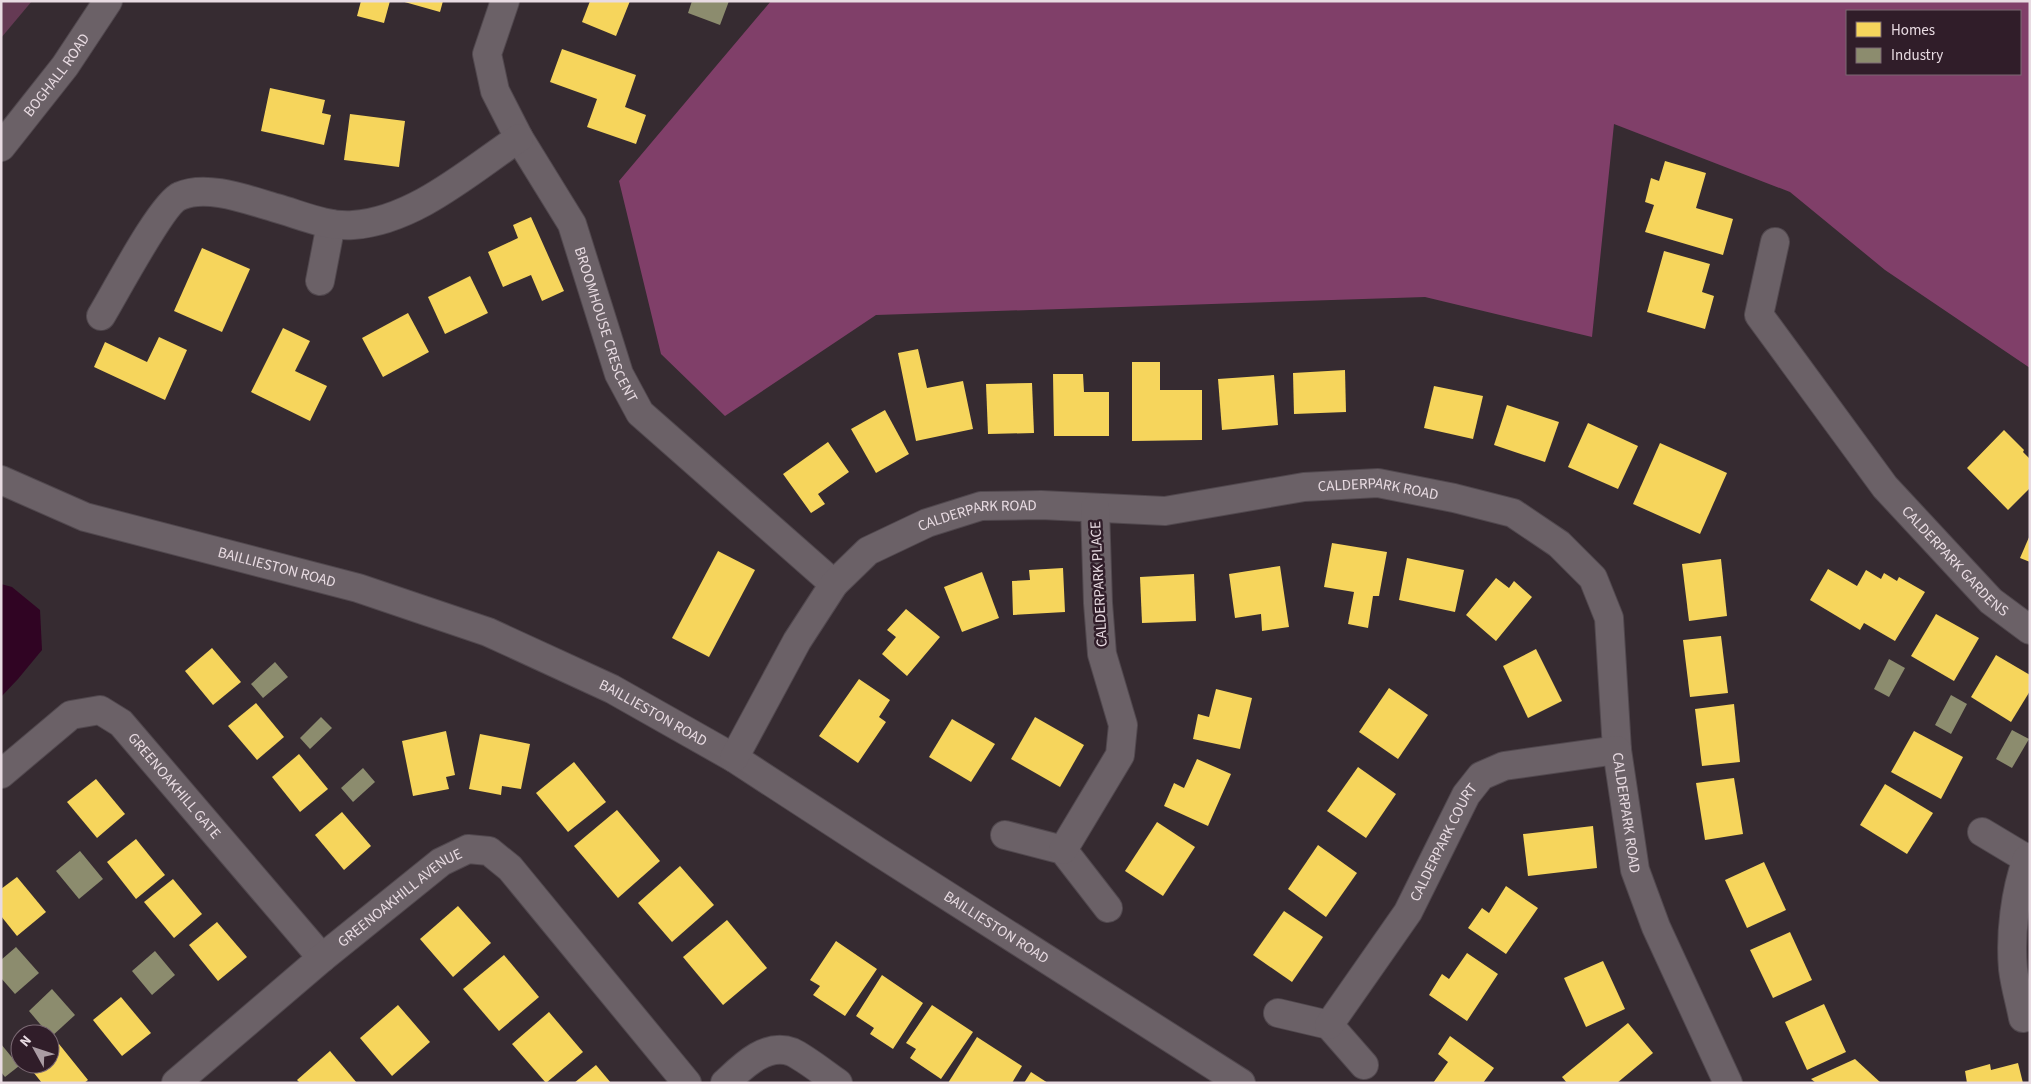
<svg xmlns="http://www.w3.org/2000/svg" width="2031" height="1084" font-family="'Source Sans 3',sans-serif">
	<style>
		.green { fill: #653a54 }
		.forest { fill: #803f69; fill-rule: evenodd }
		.water { fill: #300423 }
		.homes { fill: #f6d55c }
		.industry { fill: #8c8c6e }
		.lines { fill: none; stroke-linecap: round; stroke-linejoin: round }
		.minor-casing { stroke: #51484e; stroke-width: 30 }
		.minor { stroke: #6b6167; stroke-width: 28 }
		.labels { text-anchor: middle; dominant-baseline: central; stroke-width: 5; stroke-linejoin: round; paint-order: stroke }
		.street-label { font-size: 15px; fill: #e8dbe2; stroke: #301d29 }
	</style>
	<rect width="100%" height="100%" fill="#362b31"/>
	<polygon class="green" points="1,1 32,1 1,38"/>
	<path class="forest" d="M771 1H2030V368L1885 270 1790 192 1614 124 1592 337 1425 297 876 315 725 416 661 354 619 181ZM1847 11H2020V74H1847Z"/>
	<polygon class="water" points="1,584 12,587 40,610 42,650 18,679 1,697"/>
	<g class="homes">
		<polygon points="361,1 390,1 384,23 357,16"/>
		<polygon points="401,1 443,1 440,12"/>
		<polygon points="590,1 630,1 616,36 582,22"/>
		<polygon points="562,49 636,75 625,107 646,115 636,144 587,127 597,99 550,82"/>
		<polygon points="270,88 325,100 322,113 331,115 324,145 261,131"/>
		<polygon points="350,114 405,121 399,167 344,160"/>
		<polygon points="1665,161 1706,173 1696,208 1733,219 1723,255 1645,232 1654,205 1645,202 1651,178 1659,181"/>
		<polygon points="531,217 564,291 542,301 531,275 503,287 488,252 518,238 513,225"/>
		<polygon points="202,248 250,269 222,332 174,311"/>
		<polygon points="1664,251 1710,264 1702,292 1714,296 1705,329 1647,312"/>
		<polygon points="470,276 488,313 445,334 428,297"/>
		<polygon points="408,313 429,352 383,377 362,338"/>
		<polygon points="283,328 310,341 295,371 327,386 310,421 251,392"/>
		<polygon points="159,337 187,350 165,400 94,367 105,342 147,362"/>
		<polygon points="918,349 927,388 963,381 973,429 916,441 898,353"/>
		<polygon points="1132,362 1160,362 1160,390 1202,390 1202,440 1132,441"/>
		<polygon points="1345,370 1346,412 1294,414 1293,373"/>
		<polygon points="1053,374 1083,374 1084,392 1109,392 1109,436 1054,436"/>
		<polygon points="1274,375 1278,425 1222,430 1218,379"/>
		<polygon points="1032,383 1034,433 988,434 986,384"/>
		<polygon points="1434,386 1483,396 1473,439 1424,428"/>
		<polygon points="1507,405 1559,422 1545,462 1494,445"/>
		<polygon points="885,410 909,454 876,473 851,429"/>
		<polygon points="1588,423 1638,446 1618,489 1568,467"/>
		<polygon points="2004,430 2024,450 2023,452 2030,459 2030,488 2008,510 1967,468"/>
		<polygon points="828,442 849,472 818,494 825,504 811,513 783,474"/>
		<polygon points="1660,443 1727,473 1700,534 1633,504"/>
		<polygon points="2030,535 2030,562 2020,558"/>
		<polygon points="1332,543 1387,552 1379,596 1373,596 1368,628 1348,624 1354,592 1324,587"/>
		<polygon points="718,551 755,570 709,657 672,638"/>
		<polygon points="1407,558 1464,570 1455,612 1399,600"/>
		<polygon points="1721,559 1727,616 1689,621 1682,564"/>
		<polygon points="1280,566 1289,627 1262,631 1261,614 1235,618 1229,574"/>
		<polygon points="1063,568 1065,612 1013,615 1012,581 1030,580 1029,570"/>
		<polygon points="1828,569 1857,586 1866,570 1881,579 1884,573 1897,581 1899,577 1925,592 1895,641 1864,623 1860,630 1810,600"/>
		<polygon points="982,572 999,618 962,632 944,587"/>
		<polygon points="1194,574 1196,621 1142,623 1140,577"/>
		<polygon points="1496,578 1509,588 1514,581 1532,597 1496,641 1466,615"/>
		<polygon points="906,609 940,637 907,676 882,654 896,637 887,630"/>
		<polygon points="1936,614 1979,638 1954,681 1911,656"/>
		<polygon points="1721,636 1728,693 1690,697 1683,640"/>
		<polygon points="212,648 241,682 213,705 185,671"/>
		<polygon points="1536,649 1562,701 1528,718 1503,666"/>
		<polygon points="1996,655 2030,675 2030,691 2011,722 1971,697"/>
		<polygon points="859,679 890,700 879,717 886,722 858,763 819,736"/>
		<polygon points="1389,688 1428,715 1398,759 1359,732"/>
		<polygon points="1216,689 1252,698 1240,749 1193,739 1198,714 1209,717"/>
		<polygon points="256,703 284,737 257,760 228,726"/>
		<polygon points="1734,704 1740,762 1702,766 1695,709"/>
		<polygon points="1035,717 1084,745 1060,787 1011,759"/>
		<polygon points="952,719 995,744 971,782 929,757"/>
		<polygon points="446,731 455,775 446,777 449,789 413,796 402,741"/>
		<polygon points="1914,731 1963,757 1941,799 1891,772"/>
		<polygon points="480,734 530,744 521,789 502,786 501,795 469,789"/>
		<polygon points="299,754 328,789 300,812 272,777"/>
		<polygon points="1197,759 1231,774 1208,826 1164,806 1174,783 1184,788"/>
		<polygon points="574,762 606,802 568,832 536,793"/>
		<polygon points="1358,767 1396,794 1366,838 1327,811"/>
		<polygon points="1734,778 1743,834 1705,840 1696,783"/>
		<polygon points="96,779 125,814 97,838 67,802"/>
		<polygon points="1885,784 1933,813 1907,854 1860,825"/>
		<polygon points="617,810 660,861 618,898 574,846"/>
		<polygon points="342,812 371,846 344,870 315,835"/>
		<polygon points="1157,822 1195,847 1163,896 1125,871"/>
		<polygon points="1593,826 1597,868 1528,876 1523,834"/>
		<polygon points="136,839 165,875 136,899 107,862"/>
		<polygon points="1318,845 1357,873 1326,917 1288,889"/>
		<polygon points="1764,862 1786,910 1747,928 1725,880"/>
		<polygon points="680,866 714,905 672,942 638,903"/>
		<polygon points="17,877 46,912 17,936 1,916 1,889"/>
		<polygon points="173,879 202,914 174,938 144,902"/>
		<polygon points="1506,886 1538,908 1506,954 1468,928 1482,908 1489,913"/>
		<polygon points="458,906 491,943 453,977 420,939"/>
		<polygon points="1284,911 1323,937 1292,982 1253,955"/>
		<polygon points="727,920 767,968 723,1005 683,957"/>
		<polygon points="217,922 247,957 218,981 189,945"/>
		<polygon points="1790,932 1812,980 1773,998 1750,950"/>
		<polygon points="836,941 877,969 845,1016 813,995 820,986 810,980"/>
		<polygon points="1467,953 1498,974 1467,1021 1429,995 1442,974 1449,979"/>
		<polygon points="504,955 539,997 499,1031 463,989"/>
		<polygon points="1603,961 1625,1009 1586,1027 1564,978"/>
		<polygon points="882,975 923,1003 893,1049 870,1034 874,1028 856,1016"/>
		<polygon points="121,997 151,1033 122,1056 93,1020"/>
		<polygon points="1824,1004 1846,1052 1807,1070 1785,1022"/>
		<polygon points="398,1005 430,1042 392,1076 360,1038"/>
		<polygon points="932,1005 973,1032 941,1079 910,1058 916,1049 906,1043"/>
		<polygon points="549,1012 583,1052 546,1083 512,1044"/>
		<polygon points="1628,1023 1653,1053 1617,1083 1567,1083 1562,1077"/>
		<polygon points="1450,1036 1494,1068 1483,1083 1433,1083 1448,1062 1438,1054"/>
		<polygon points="977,1037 1022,1066 1012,1083 948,1083"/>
		<polygon points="59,1044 88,1080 84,1083 42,1083 30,1068 35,1064 50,1064 50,1051"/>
		<polygon points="330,1051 357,1083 300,1083 297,1080"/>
		<polygon points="1855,1059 1881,1083 1816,1083 1811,1079"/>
		<polygon points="2018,1063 2023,1083 1967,1083 1965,1071 1990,1064 1991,1070"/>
		<polygon points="596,1065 611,1083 574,1083"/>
		<polygon points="1031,1072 1048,1083 1024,1083"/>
	</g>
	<g class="industry">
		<polygon points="692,1 729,1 720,25 688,13"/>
		<polygon points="1889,659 1905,668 1889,697 1874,689"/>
		<polygon points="275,662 288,677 263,698 251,684"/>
		<polygon points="1951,695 1967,704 1951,734 1935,725"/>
		<polygon points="321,717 332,728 310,749 300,738"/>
		<polygon points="2012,730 2029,739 2012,768 1996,759"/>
		<polygon points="363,768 375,782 353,802 341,788"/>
		<polygon points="80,851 103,879 79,899 56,871"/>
		<polygon points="16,947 39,973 15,994 1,978 1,960"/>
		<polygon points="155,951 175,975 152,995 132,971"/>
		<polygon points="52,989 75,1015 51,1037 29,1011"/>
		<polygon points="1,1044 19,1066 5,1077 1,1072"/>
	</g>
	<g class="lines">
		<defs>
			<g id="minor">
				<path id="s1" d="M505 1 487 54 495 91 519 138 572 224 619 374 640 413 834 584"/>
				<path id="s2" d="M1 147 65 66 108 1"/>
				<path id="s3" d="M1775 242 1759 315 1885 487 1991 601 2030 630"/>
				<polyline points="320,281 331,224"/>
				<path d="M101 316C114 295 162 203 180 196 207 184 248 200 276 208 301 215 327 227 353 225 414 221 470 171 519 138"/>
				<path id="s4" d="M1 480 85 517 358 588 488 632 612 689 734 758 880 853 1241 1083"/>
				<path id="s5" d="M734 758 797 641 834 584 868 551 927 523 981 506 1041 505 1165 511 1304 487 1378 483 1454 498 1513 513 1559 544 1593 578 1609 618 1617 750 1635 870 1656 927 1728 1083"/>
				<path id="s6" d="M1 774 71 715 100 710 121 723 322 958"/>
				<polyline points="1982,832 2027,859 2030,857"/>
				<polyline points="1005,835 1063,850 1108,908"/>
				<polyline points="1063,850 1120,755 1123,725 1102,654 1098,603 1095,508"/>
				<polyline points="1278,1013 1329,1025 1364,1065"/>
				<path d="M2023 1018C2020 1002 2015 986 2013 969 2010 934 2015 892 2027 859"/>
				<path id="s7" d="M1329 1025 1408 912 1466 795 1481 776 1504 766 1617 750"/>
				<path id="s8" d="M176 1083 322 958 441 862 468 849 489 851 510 868 687 1083"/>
				<path d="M725 1083C742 1067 766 1042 792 1052 805 1058 825 1074 838 1083"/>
			</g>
		</defs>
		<use href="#minor" class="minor-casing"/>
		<use href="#minor" class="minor"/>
	</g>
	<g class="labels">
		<g class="street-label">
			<text stroke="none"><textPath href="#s2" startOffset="91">BOGHALL ROAD</textPath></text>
			<text stroke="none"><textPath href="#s1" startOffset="354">BROOMHOUSE CRESCENT</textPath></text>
			<text stroke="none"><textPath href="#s5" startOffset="770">CALDERPARK ROAD</textPath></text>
			<text stroke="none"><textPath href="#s5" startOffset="365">CALDERPARK ROAD</textPath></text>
			<text stroke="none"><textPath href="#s3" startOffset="390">CALDERPARK GARDENS</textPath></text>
			<text stroke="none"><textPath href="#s4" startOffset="290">BAILLIESTON ROAD</textPath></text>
			<text transform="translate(1099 584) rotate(-93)">CALDERPARK PLACE</text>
			<text stroke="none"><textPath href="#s4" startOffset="695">BAILLIESTON ROAD</textPath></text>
			<text stroke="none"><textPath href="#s6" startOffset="228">GREENOAKHILL GATE</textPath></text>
			<text stroke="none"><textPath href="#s5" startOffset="1250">CALDERPARK ROAD</textPath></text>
			<text stroke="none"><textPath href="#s7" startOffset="216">CALDERPARK COURT</textPath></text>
			<text stroke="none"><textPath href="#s8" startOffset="291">GREENOAKHILL AVENUE</textPath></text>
			<text stroke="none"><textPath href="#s4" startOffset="1100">BAILLIESTON ROAD</textPath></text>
		</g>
	</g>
	<rect width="2031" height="1084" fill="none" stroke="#e8dbe2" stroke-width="5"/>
	<rect x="1846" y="10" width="175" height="65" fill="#301d29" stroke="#7a6973"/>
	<rect x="1856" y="22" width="25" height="15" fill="#f6d55c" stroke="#7a6973"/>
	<text x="1891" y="35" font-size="15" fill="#e8dbe2">Homes</text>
	<rect x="1856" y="48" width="25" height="15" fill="#8c8c6e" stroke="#7a6973"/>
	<text x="1891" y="60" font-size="15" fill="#e8dbe2">Industry</text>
	<g transform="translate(35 1049) rotate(310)"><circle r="24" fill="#301d29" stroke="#7a6973"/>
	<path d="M0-4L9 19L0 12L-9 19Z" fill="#aa9da4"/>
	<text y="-8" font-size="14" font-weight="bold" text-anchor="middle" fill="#e8dbe2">N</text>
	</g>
</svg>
